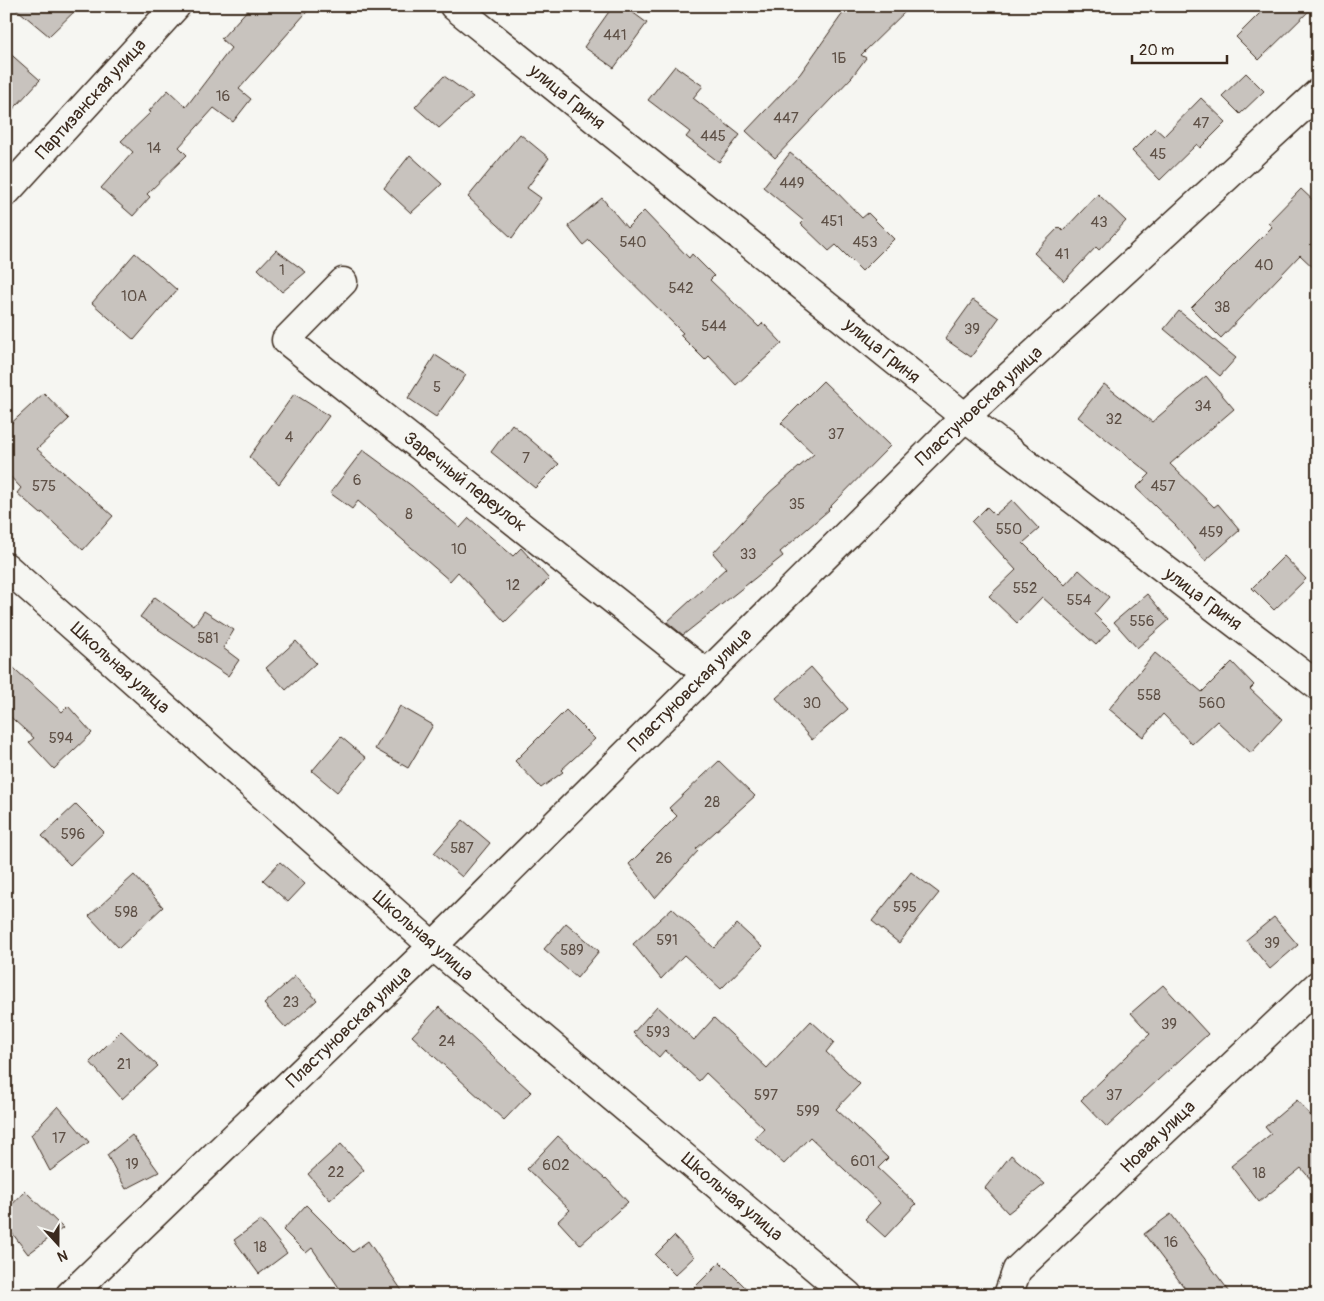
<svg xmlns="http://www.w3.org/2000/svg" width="1324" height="1301" font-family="Pangolin,sans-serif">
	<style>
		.building { fill: #c8c3be; stroke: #3b2a1e }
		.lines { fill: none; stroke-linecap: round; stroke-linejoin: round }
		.street-casing { stroke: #3b2a1e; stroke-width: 31 }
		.secondary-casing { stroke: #3b2a1e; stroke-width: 31 }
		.street { stroke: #f6f6f2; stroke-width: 28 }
		.secondary { stroke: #f6f6f2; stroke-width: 28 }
		.labels { text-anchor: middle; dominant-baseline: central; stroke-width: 4.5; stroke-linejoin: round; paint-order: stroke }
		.number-label { font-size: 15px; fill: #5e5046 }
		.street-label { font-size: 18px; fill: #3b2a1e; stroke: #f6f6f2 }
	</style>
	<rect width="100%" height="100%" fill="#f6f6f2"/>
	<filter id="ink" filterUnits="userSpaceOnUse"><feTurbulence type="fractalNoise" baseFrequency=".02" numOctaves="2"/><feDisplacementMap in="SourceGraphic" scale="10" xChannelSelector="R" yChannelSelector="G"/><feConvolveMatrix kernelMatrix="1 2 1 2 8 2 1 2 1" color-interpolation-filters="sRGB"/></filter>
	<g filter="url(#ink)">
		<g class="building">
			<polygon points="13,6 80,6 49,36"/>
			<polygon points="251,6 312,6 239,89 251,99 233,122 214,108 179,147 187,155 147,194 150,197 133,216 101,188 133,152 121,141 151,112 149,111 168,90 186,107 231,48 221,39"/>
			<polygon points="613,6 624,6 647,23 614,68 584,47"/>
			<polygon points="848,6 911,6 861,55 866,58 852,77 775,158 746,131 800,74"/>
			<polygon points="1267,6 1314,6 1259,60 1236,37"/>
			<polygon points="6,50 40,80 6,117"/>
			<polygon points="675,66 703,86 693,98 740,135 719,162 686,137 690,132 648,100"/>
			<polygon points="1246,73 1264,91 1240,114 1222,96"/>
			<polygon points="444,76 473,97 439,128 415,107"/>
			<polygon points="1201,98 1226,122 1200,148 1197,144 1160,180 1132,151 1155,128 1164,136"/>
			<polygon points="520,134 549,158 527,188 541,198 512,238 468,197"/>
			<polygon points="790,153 828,183 862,218 868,213 894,239 862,271 836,245 829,251 801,224 804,221 763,187"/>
			<polygon points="410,155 442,184 411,213 384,188"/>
			<polygon points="1301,189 1318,205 1318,272 1300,255 1221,338 1191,308 1272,227 1268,223"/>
			<polygon points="1098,194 1126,221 1099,250 1096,247 1064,281 1034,253 1059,227 1063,231"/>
			<polygon points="602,198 627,228 644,211 689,258 692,254 714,276 710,280 759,327 763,323 782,343 736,385 709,356 705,360 680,335 683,333 589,240 583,245 568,226"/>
			<polygon points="276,250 306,272 282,292 258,269"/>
			<polygon points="135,253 177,290 134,340 92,303"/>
			<polygon points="973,300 999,318 971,357 945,339"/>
			<polygon points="1179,311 1236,358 1220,376 1164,329"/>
			<polygon points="435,355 466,375 436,417 408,398"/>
			<polygon points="1206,376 1234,409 1170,464 1214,507 1218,504 1240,530 1205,561 1176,526 1136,488 1150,474 1078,417 1104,384 1152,422"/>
			<polygon points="823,381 890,446 828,509 829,510 780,552 783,556 683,635 667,622 726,568 713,553 769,493 814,454 781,423"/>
			<polygon points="44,393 69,419 37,449 113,516 83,550 42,512 41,514 17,493 21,488 6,472 6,428"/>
			<polygon points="294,394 329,416 279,484 249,457"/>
			<polygon points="512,424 559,464 535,488 491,452"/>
			<polygon points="363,450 412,486 460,528 469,518 513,556 521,548 549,579 505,622 458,572 450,581 358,501 352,509 330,493"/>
			<polygon points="1012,500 1039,529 1023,543 1065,585 1079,570 1109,597 1094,614 1110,630 1096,645 1042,597 1017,623 989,596 1016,570 972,522 987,507 995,515"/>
			<polygon points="1284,556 1306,579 1274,610 1252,588"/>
			<polygon points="1147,594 1169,620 1137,648 1114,622"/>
			<polygon points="155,597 194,626 204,611 234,630 223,648 239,660 228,676 140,617"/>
			<polygon points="296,641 316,663 286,690 266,668"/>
			<polygon points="1155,653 1202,692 1232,662 1254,685 1250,689 1282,719 1251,753 1217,721 1192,744 1163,714 1143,737 1109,709"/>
			<polygon points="6,661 62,712 68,706 92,733 54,769 29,742 34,738 6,713"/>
			<polygon points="811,667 848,709 812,740 776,698"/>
			<polygon points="400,706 433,725 408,768 375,749"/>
			<polygon points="566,710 595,739 561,770 563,772 541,788 515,761"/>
			<polygon points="341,737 366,758 337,792 312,771"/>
			<polygon points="719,761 755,796 696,849 698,851 655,898 629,864 677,816 669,808"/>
			<polygon points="76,804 104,832 70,865 42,836"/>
			<polygon points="463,820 490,843 462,877 434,853"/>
			<polygon points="280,862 305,884 288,902 263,880"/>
			<polygon points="911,872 939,893 899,943 872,921"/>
			<polygon points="134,875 163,907 119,948 89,916"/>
			<polygon points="672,908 714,948 737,924 762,947 721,989 684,955 661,979 633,944"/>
			<polygon points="1274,917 1298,945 1270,969 1246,940"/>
			<polygon points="566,923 599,951 577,978 544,949"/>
			<polygon points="295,976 317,1000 286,1028 264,1004"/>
			<polygon points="1163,985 1208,1034 1107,1127 1081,1100 1150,1034 1131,1013"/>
			<polygon points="657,1006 694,1040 714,1018 767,1068 811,1021 834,1042 826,1052 860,1084 836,1109 888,1158 878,1168 916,1204 885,1237 865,1219 880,1203 810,1137 784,1164 755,1138 764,1128 706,1073 699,1081 665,1050 659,1057 633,1033"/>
			<polygon points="439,1007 531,1092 504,1120 412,1036"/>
			<polygon points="121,1031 158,1066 122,1099 90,1062"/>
			<polygon points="1297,1100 1318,1124 1318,1188 1301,1168 1259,1202 1231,1166 1271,1134 1265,1127"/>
			<polygon points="58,1106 89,1142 50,1171 31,1135"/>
			<polygon points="132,1135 159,1172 126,1189 107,1155"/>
			<polygon points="558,1136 605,1179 606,1178 628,1202 580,1245 558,1221 570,1210 527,1169"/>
			<polygon points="341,1144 364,1170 330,1200 308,1174"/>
			<polygon points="1011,1155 1045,1184 1008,1213 985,1188"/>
			<polygon points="25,1191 63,1228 28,1254 6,1225 6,1211"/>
			<polygon points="306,1205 353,1252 368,1241 405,1295 344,1295 312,1248 306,1253 283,1230"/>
			<polygon points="1171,1214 1232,1295 1190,1295 1144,1234"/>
			<polygon points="261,1220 287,1253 259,1274 234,1240"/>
			<polygon points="674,1236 694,1257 675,1275 655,1255"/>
			<polygon points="720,1262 753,1295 687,1295"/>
		</g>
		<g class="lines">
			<defs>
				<g id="street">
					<polyline points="454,6 965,417 1318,686"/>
					<polyline points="343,282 286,340 707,674"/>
					<polyline points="70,1295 433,946 965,417 1318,93"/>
					<polyline points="1008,1295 1017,1270 1318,985"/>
				</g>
				<g id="secondary">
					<polyline points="6,192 176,6"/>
					<polyline points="6,567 433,946 848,1295"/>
				</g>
			</defs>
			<use href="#street" class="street-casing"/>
			<use href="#secondary" class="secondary-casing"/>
			<use href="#street" class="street"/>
			<use href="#secondary" class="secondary"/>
		</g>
	</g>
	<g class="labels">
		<g class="number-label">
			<text x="615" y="35">441</text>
			<text x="839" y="58">1Б</text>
			<text x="223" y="96">16</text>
			<text x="786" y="118">447</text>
			<text x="1201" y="123">47</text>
			<text x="713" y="136">445</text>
			<text x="154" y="148">14</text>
			<text x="1158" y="154">45</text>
			<text x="792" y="183">449</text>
			<text x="832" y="221">451</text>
			<text x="1099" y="222">43</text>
			<text x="633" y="242">540</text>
			<text x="865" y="242">453</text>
			<text x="1062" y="254">41</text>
			<text x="1264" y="265">40</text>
			<text x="282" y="270">1</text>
			<text x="681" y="288">542</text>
			<text x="134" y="296">10А</text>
			<text x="1222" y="307">38</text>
			<text x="714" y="326">544</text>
			<text x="972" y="329">39</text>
			<text x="437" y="387">5</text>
			<text x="1203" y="406">34</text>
			<text x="1114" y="419">32</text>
			<text x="836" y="434">37</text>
			<text x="289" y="437">4</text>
			<text x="526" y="458">7</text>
			<text x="357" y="480">6</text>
			<text x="44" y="486">575</text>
			<text x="1163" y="486">457</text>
			<text x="797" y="504">35</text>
			<text x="409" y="514">8</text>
			<text x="1009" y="529">550</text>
			<text x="1211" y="532">459</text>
			<text x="459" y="549">10</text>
			<text x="748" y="554">33</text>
			<text x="513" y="585">12</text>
			<text x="1025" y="588">552</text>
			<text x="1079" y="600">554</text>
			<text x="1142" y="621">556</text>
			<text x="208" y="638">581</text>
			<text x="1149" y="695">558</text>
			<text x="812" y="703">30</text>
			<text x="1212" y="703">560</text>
			<text x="61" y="738">594</text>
			<text x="712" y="802">28</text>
			<text x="73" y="834">596</text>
			<text x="462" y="848">587</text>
			<text x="664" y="858">26</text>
			<text x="905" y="907">595</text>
			<text x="126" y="912">598</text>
			<text x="667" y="940">591</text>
			<text x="1272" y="943">39</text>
			<text x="572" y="950">589</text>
			<text x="291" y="1002">23</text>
			<text x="1169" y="1024">39</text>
			<text x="658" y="1032">593</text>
			<text x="447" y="1041">24</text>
			<text x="124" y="1064">21</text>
			<text x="766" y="1095">597</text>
			<text x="1114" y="1095">37</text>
			<text x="808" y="1111">599</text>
			<text x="59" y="1138">17</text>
			<text x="863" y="1161">601</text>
			<text x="132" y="1164">19</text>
			<text x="556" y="1165">602</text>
			<text x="336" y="1172">22</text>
			<text x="1259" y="1173">18</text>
			<text x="1171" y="1242">16</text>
			<text x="260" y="1247">18</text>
		</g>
		<g class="street-label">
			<text transform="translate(567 97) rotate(39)">улица Гриня</text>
			<text transform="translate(91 99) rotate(-48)">Партизанская улица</text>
			<text transform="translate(882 351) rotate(39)">улица Гриня</text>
			<text transform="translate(979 406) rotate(-43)">Пластуновская улица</text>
			<text transform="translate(465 482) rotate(38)">Заречный переулок</text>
			<text transform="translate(1203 599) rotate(37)">улица Гриня</text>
			<text transform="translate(120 668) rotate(42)">Школьная улица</text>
			<text transform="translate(690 690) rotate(-45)">Пластуновская улица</text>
			<text transform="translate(423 936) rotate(41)">Школьная улица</text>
			<text transform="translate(349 1027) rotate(-44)">Пластуновская улица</text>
			<text transform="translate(1158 1137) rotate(-44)">Новая улица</text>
			<text transform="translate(732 1197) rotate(40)">Школьная улица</text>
		</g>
	</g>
	<rect width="1324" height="1301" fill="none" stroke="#f6f6f2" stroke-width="25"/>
	<rect x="12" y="12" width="1299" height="1276" fill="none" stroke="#3b2a1e" stroke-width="2" filter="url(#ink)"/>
	<g transform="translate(58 1244) rotate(159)" stroke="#f6f6f2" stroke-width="4" paint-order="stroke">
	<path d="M0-4L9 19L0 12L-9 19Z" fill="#3b2a1e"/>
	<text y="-8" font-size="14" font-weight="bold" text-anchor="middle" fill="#3b2a1e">N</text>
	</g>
	<path d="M1132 55v8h95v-8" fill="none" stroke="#3b2a1e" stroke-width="2.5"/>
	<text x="1139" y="55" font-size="15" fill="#3b2a1e" stroke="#f6f6f2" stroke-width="4" paint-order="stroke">20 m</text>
</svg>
